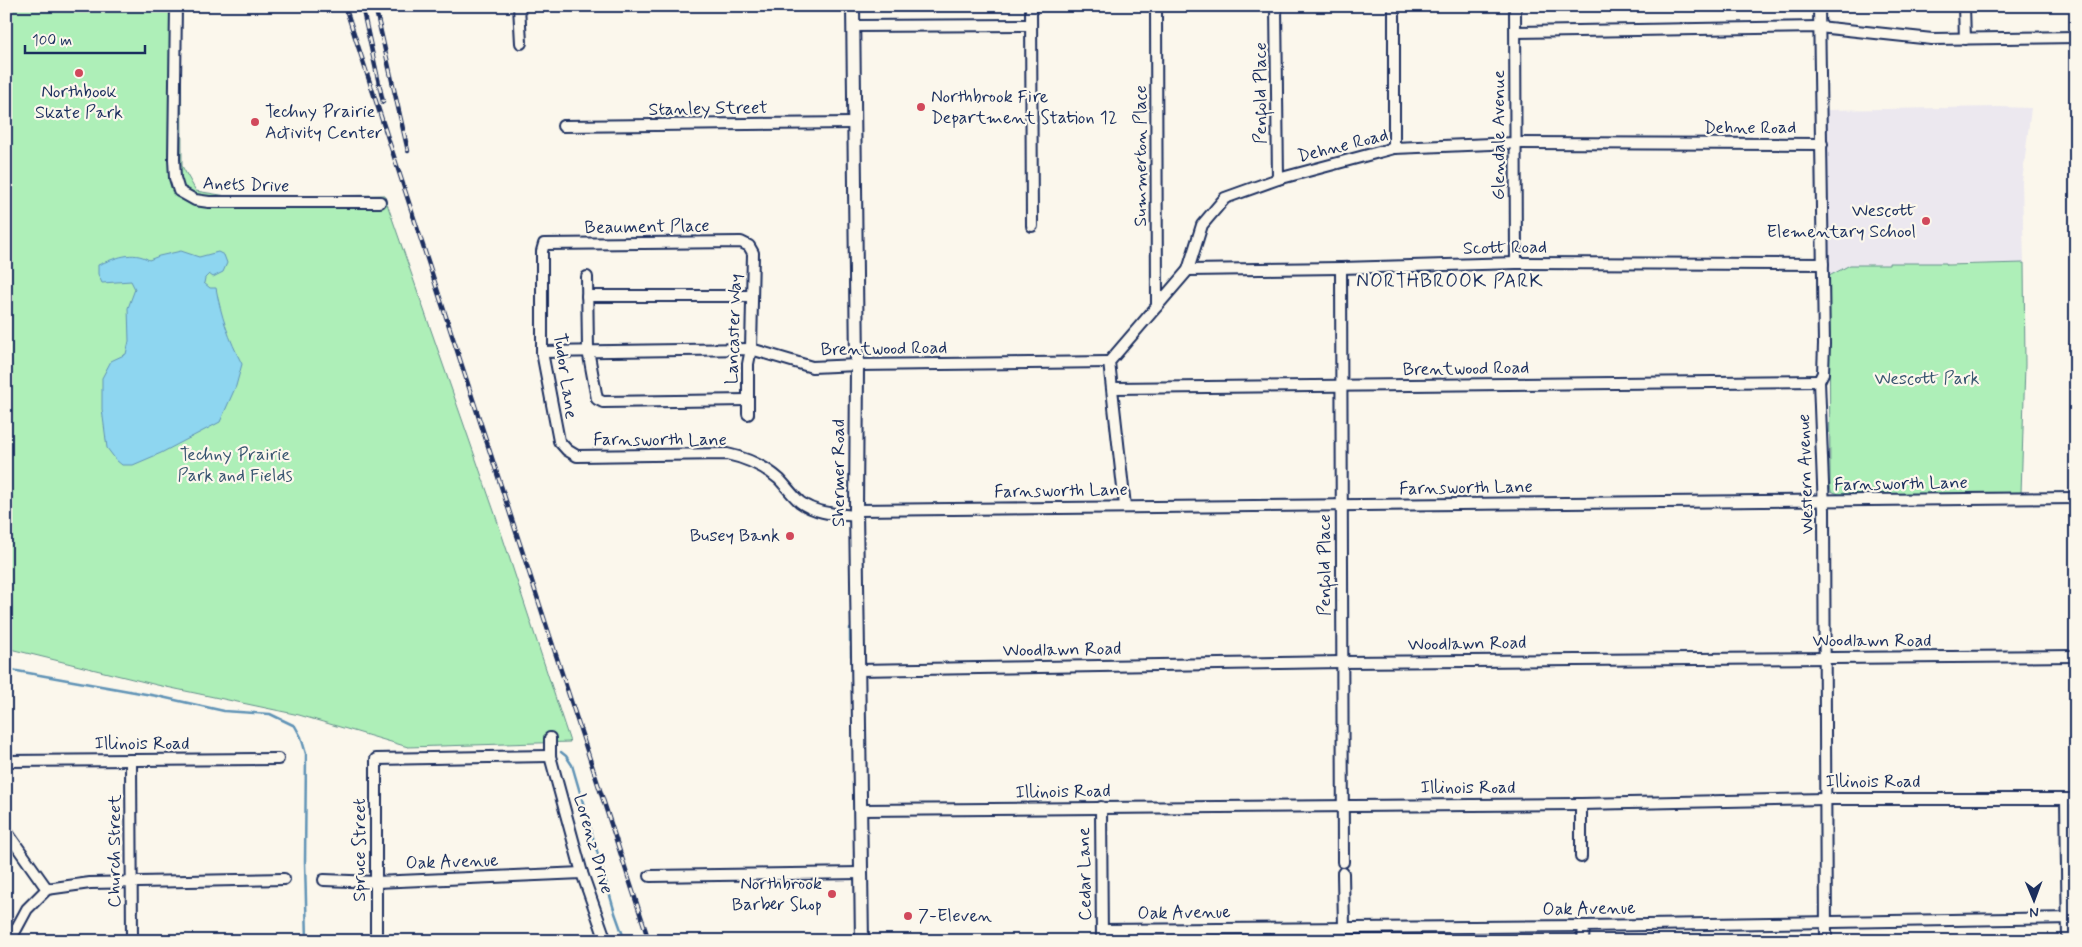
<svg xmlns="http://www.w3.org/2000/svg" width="2082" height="947" font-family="Mynerve,sans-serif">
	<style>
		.built { fill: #ece8ef }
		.green { fill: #aeefb8; stroke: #648f8b }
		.water { fill: #8ed6f0; stroke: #6093b6 }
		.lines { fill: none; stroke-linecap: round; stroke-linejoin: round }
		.stream { stroke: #6093b6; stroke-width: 2.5 }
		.minor-casing { stroke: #1b2f5e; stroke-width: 14 }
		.major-casing { stroke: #1b2f5e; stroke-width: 16 }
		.minor { stroke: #fbf7ec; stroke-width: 10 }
		.major { stroke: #fbf7ec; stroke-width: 12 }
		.rail-casing { stroke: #1b2f5e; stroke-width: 4.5 }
		.rail { stroke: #fbf7ec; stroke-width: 2.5; stroke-dasharray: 8; stroke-linecap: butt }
		.poi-dot { fill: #d1495b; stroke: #fbf7ec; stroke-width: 2 }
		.labels { text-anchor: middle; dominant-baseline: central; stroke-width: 4.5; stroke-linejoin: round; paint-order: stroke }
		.poi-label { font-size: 18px; fill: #1b2f5e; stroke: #fbf7ec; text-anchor: start }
		.street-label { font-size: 18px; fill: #1b2f5e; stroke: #fbf7ec }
		.park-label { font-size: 18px; fill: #385570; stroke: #fbf7ec }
		.neighbourhood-label { font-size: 19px; letter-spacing: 1px; fill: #1b2f5e; stroke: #fbf7ec }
	</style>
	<rect width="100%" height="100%" fill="#fbf7ec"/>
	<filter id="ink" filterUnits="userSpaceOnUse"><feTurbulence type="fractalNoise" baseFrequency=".02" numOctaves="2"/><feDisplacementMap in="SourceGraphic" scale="10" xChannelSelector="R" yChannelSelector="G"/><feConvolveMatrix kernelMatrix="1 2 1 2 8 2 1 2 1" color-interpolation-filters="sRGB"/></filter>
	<g filter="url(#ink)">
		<polygon class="built" points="1999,107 2031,108 2022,182 2024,263 1850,265 1829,276 1827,110"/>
		<g class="green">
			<polygon points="6,6 181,6 182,166 196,191 233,197 384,195 495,514 570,742 408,747 299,715 157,685 6,648"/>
			<polygon points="1889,263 1946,263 1947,265 2024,263 2025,365 2021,494 1841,495 1831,491 1830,485 1829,276 1850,265 1889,265"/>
		</g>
		<path class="water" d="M181 251 199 257 218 252 224 255 227 263 223 272 213 277 209 274 205 278 204 283 210 288H216C221 316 229 339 242 364L236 386 220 422 161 453 133 465H122L116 460 107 448 102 409V378L111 361 126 354 129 341 128 308 135 289 131 281 102 283 98 274V265C115 258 133 250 149 260L159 256Z"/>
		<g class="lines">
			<g class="stream">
				<polyline points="850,628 850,641"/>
				<polyline points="851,647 851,656"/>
				<polyline points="6,669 157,696 224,711 270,714 295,726 301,737 306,754 305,862 307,941"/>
				<polyline points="561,752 566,756 572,765 615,913 625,941"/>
			</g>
			<defs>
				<g id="minor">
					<polyline points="176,6 174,159 175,178 179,191 195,200 209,202 380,202"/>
					<polyline points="519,6 521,43"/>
					<polyline points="1031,6 1032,226"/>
					<polyline points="1156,6 1157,306"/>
					<polyline points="1276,6 1278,179"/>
					<polyline points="1394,6 1394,148"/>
					<polyline points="1515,6 1516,263"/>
					<polyline points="1819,6 1824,344 1823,373 1819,381 1824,510 1826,941"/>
					<polyline points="1964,6 1965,39"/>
					<polyline points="853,26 1031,25"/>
					<polyline points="1516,32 1819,27 1932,39 2076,37"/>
					<polyline points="563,126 853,123"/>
					<polyline points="1341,268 1343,862"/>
					<polyline points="1188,270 1341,268 1516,263 1823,264"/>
					<polyline points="587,277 588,350 597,399 603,402 748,400"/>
					<polyline points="587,296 752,296"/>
					<polyline points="542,352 751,349 812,367 857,365 1109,362"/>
					<polyline points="1113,388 1819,381"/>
					<path d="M748 414V364L751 349 753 253 749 246 741 242 544 244 542 251V352L559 441 567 450 577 456 727 454C746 458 764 466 779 479 786 486 792 495 800 502 816 514 838 514 856 516"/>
					<polyline points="1125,506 1109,362 1188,270 1202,225 1225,198 1278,179 1394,148 1515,143 1822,144"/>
					<polyline points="856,510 2076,498"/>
					<polyline points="858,670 1342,662 2076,656"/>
					<polyline points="550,738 550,756 582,873 606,941"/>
					<polyline points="131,760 132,941"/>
					<polyline points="6,761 278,759"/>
					<polyline points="2066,799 2068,941"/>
					<polyline points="1581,804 1581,857"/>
					<polyline points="1101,807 1102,941"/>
					<polyline points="860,810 1581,804 1826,799 2076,799"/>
					<polyline points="6,831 47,889"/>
					<polyline points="1343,873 1344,928"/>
					<polyline points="650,876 861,873"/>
					<polyline points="324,880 376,882 582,873"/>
					<polyline points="1102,930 1584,926 2076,918"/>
					<polyline points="13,941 13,935 27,909 47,889 90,883 284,879"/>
					<polyline points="376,941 376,759 550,756"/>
					<polyline points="1583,941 1584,926"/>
				</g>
				<polyline id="major" points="853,6 857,365 856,510 862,941"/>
			</defs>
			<use href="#minor" class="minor-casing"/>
			<use href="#major" class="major-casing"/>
			<use href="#minor" class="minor"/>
			<use href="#major" class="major"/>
			<defs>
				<g id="rail">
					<polyline points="345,6 649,941"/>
					<polyline points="362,6 383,102"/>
					<polyline points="375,6 408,151"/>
				</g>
			</defs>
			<use href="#rail" class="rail-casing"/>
			<use href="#rail" class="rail"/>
		</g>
	</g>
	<g class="poi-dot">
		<circle cx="79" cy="73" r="5"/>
		<circle cx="921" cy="107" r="5"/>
		<circle cx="255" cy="122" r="5"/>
		<circle cx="1926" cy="221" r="5"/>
		<circle cx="790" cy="536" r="5"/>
		<circle cx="832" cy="894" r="5"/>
		<circle cx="908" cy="916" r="5"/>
	</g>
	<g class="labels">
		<g class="poi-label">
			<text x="79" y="92" text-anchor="middle">Northbook<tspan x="79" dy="21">Skate Park</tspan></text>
			<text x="931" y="97">Northbrook Fire<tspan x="931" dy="21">Department Station 12</tspan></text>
			<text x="265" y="112">Techny Prairie<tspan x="265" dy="21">Activity Center</tspan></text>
			<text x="1916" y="211" text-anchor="end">Wescott<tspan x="1916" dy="21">Elementary School</tspan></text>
			<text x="780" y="536" text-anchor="end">Busey Bank</text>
			<text x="822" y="884" text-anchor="end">Northbrook<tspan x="822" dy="21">Barber Shop</tspan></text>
			<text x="918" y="916">7-Eleven</text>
		</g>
		<g class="street-label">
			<text transform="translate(1261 93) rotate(-90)">Penfold Place</text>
			<text transform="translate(708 109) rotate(-1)">Stanley Street</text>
			<text x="1750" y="128">Dehne Road</text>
			<text transform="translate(1499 135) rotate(-90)">Glendale Avenue</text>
			<text transform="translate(1343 146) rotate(-14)">Dehne Road</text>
			<text transform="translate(1141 156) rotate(-90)">Summerton Place</text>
			<text transform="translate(246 185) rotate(2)">Anets Drive</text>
			<text transform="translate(647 227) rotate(-1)">Beaument Place</text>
			<text transform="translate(1505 248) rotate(-1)">Scott Road</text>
			<text transform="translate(734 329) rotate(-88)">Lancaster Way</text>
			<text transform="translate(884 349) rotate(-1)">Brentwood Road</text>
			<text transform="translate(1466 369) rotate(-1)">Brentwood Road</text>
			<text transform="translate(565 376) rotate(82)">Tudor Lane</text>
			<text x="660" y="440">Farnsworth Lane</text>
			<text transform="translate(839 473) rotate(-90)">Shermer Road</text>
			<text transform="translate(1806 474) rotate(-92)">Western Avenue</text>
			<text transform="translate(1901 484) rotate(-1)">Farnsworth Lane</text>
			<text transform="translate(1466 488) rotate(-1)">Farnsworth Lane</text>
			<text transform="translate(1061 491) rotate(-1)">Farnsworth Lane</text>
			<text transform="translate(1325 565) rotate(-90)">Penfold Place</text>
			<text x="1872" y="641">Woodlawn Road</text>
			<text transform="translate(1467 644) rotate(-1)">Woodlawn Road</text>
			<text transform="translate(1062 650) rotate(-1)">Woodlawn Road</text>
			<text x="142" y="744">Illinois Road</text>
			<text x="1873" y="782">Illinois Road</text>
			<text x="1468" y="788">Illinois Road</text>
			<text transform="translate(1063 792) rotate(-1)">Illinois Road</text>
			<text transform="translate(593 844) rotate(74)">Lorenz Drive</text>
			<text transform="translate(360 850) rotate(-90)">Spruce Street</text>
			<text transform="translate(115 851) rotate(-90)">Church Street</text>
			<text transform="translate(452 862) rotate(-2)">Oak Avenue</text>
			<text transform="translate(1085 874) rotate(-91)">Cedar Lane</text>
			<text transform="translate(1589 909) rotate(-1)">Oak Avenue</text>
			<text transform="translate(1184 913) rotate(-1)">Oak Avenue</text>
		</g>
		<g class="park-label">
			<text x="1927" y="379">Wescott Park</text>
			<text x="235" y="455">Techny Prairie<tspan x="235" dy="21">Park and Fields</tspan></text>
		</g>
		<g class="neighbourhood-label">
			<text x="1450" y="281">NORTHBROOK PARK</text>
		</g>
	</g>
	<rect width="2082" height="947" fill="none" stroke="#fbf7ec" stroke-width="25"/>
	<rect x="12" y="12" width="2057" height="922" fill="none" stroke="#1b2f5e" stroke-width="2" filter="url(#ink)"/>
	<g transform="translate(2034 900) rotate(179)" stroke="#fbf7ec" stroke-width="4" paint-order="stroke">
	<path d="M0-4L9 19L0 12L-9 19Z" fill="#1b2f5e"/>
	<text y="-8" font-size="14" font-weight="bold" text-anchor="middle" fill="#1b2f5e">N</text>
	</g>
	<path d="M25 45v8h120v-8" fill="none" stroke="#1b2f5e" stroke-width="2.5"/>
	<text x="32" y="45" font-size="15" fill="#1b2f5e" stroke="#fbf7ec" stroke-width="4" paint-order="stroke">100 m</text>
</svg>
